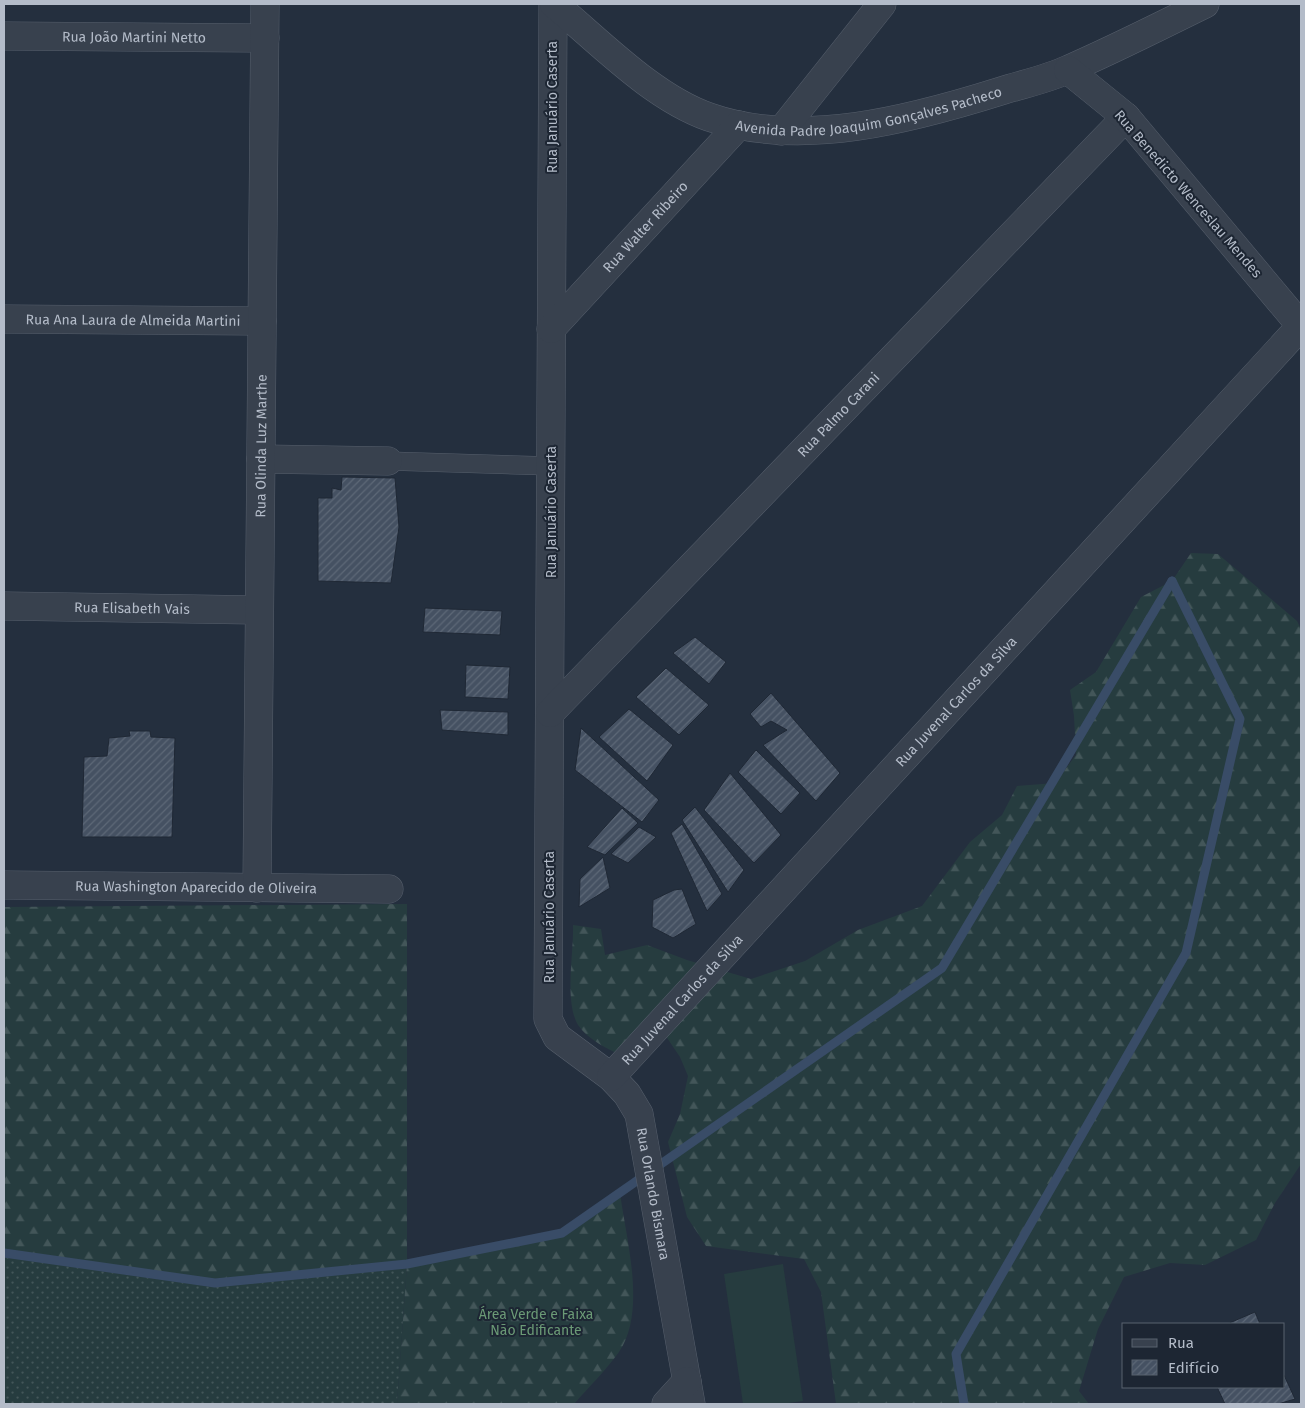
<svg xmlns="http://www.w3.org/2000/svg" width="1305" height="1408" font-family="'Fira Sans',sans-serif">
	<style>
		.grass { fill: url(#grass-dots) }
		.forest { fill: url(#forest-firs) }
		.garden { fill: #263c3f }
		.lines { fill: none; stroke-linecap: round; stroke-linejoin: round }
		.stream { stroke: #394c67; stroke-width: 9 }
		.building { fill: url(#building-hatch); stroke: #1f2835 }
		.lane-casing { stroke: #565f6c; stroke-width: 19 }
		.street-casing { stroke: #565f6c; stroke-width: 29 }
		.lane { stroke: #38414e; stroke-width: 18 }
		.street { stroke: #38414e; stroke-width: 28 }
		.labels { text-anchor: middle; dominant-baseline: central; stroke-width: 4; stroke-linejoin: round; paint-order: stroke }
		.street-label { font-size: 14px; fill: #b4bcc9; stroke: #1d2633 }
		.park-label { font-size: 14px; fill: #6b9a76; stroke: #1d2633 }
	</style>
	<defs>
		<pattern id="grass-dots" width="8" height="8" patternUnits="userSpaceOnUse" patternTransform="scale(1.25)"><rect width="8" height="8" fill="#263c3f"/><path d="M2 2h.1M6 6h.1" fill="none" stroke="#435659" stroke-width="1.8" stroke-linecap="round"/></pattern>
		<pattern id="forest-firs" width="22" height="20" patternUnits="userSpaceOnUse" patternTransform="scale(1.25)"><rect width="22" height="20" fill="#263c3f"/><path d="M5 1l3.5 6h-7zM16 11l3.5 6h-7z" fill="#435659"/></pattern>
		<pattern id="building-hatch" width="6" height="6" patternUnits="userSpaceOnUse" patternTransform="scale(1.25)"><rect width="6" height="6" fill="#455162"/><path d="M-1 1l2-2M0 6l6-6M5 7l2-2" fill="none" stroke="#5d6877"/></pattern>
	</defs>
	<rect width="100%" height="100%" fill="#242f3e"/>
	<polygon class="grass" points="4,1253 215,1283 407,1264 397,1404 4,1404"/>
	<g class="forest">
		<path d="M1191 553 1218 554 1297 621 1301 629V1164L1275 1203 1256 1240 1205 1265 1170 1263 1124 1277 1098 1329 1079 1391 1089 1404H836L821 1292 804 1259 706 1246 687 1217 668 1142 680 1114 688 1076 680 1057 657 1023 622 1056C607 1048 588 1040 578 1025 564 1001 574 953 573 925L601 929 605 955 647 945 687 960 751 979 805 961 858 930 922 906 970 842 1002 815 1017 786 1055 783 1076 755 1074 716 1070 690 1096 672 1141 597 1172 581Z"/>
		<path d="M407 904V1264L562 1233 620 1193C626 1239 647 1311 619 1352 606 1370 589 1387 574 1404H397L407 1264 215 1283 4 1253V907Z"/>
	</g>
	<polygon class="garden" points="783,1264 803,1401 782,1404 743,1404 724,1274"/>
	<g class="lines">
		<g class="stream">
			<polyline points="4,1253 215,1283 407,1264 562,1233 942,968 1172,581"/>
			<polyline points="964,1404 956,1354 1186,953 1240,719 1172,581"/>
		</g>
	</g>
	<g class="building">
		<polygon points="342,477 395,478 399,527 391,583 318,581 318,498 332,498 332,488 341,490"/>
		<polygon points="425,608 502,611 500,635 423,632"/>
		<polygon points="695,637 726,662 709,684 673,653"/>
		<polygon points="466,665 510,667 508,699 465,697"/>
		<polygon points="666,668 709,705 679,735 636,697"/>
		<polygon points="771,693 840,773 816,801 763,745 787,730 771,721 761,727 750,714"/>
		<polygon points="629,709 673,745 647,781 599,737"/>
		<polygon points="440,710 508,712 508,735 442,730"/>
		<polygon points="581,728 659,800 642,822 575,770"/>
		<polygon points="129,731 150,731 151,737 175,738 172,837 82,837 84,757 107,756 109,738 130,736"/>
		<polygon points="756,750 800,793 781,814 738,772"/>
		<polygon points="730,773 781,835 754,863 704,810"/>
		<polygon points="695,807 744,870 728,892 682,820"/>
		<polygon points="622,808 638,823 605,855 587,847"/>
		<polygon points="682,824 722,894 707,911 671,833"/>
		<polygon points="639,827 656,837 628,863 611,854"/>
		<polygon points="603,857 610,888 579,907 580,879"/>
		<polygon points="682,889 696,924 673,938 652,927 653,900 674,890"/>
		<polygon points="1255,1312 1260,1324 1227,1324"/>
		<polygon points="1284,1375 1295,1399 1278,1404 1225,1404 1217,1387 1284,1387"/>
	</g>
	<g class="lines">
		<defs>
			<polyline id="lane" points="388,461 551,466"/>
			<g id="street">
				<path id="s1" d="M553 4 548 1019 557 1037 611 1077 627 1094 639 1114 691 1404"/>
				<path id="s2" d="M554 4C600 42 652 97 709 117 800 149 912 119 1001 91 1023 84 1048 79 1069 69 1115 49 1160 26 1205 4"/>
				<path id="s3" d="M4 36 265 38"/>
				<polyline points="781,131 882,4"/>
				<path id="s4" d="M4 319 262 321"/>
				<path id="s5" d="M551 329 739 125"/>
				<polyline points="261,459 388,461"/>
				<path id="s6" d="M4 606 259 610"/>
				<path id="s7" d="M550 713 1126 117"/>
				<path id="s8" d="M4 885 389 889"/>
				<path id="s9" d="M257 888 265 4"/>
				<path id="s10" d="M611 1077 1301 326 1126 117 1068 70"/>
				<polyline points="666,1404 687,1381"/>
			</g>
		</defs>
		<use href="#lane" class="lane-casing"/>
		<use href="#street" class="street-casing"/>
		<use href="#lane" class="lane"/>
		<use href="#street" class="street"/>
	</g>
	<g class="labels">
		<g class="street-label">
			<text stroke="none"><textPath href="#s3" startOffset="130">Rua João Martini Netto</textPath></text>
			<text stroke="none"><textPath href="#s2" startOffset="356">Avenida Padre Joaquim Gonçalves Pacheco</textPath></text>
			<text transform="translate(552 107) rotate(-90)">Rua Januário Caserta</text>
			<text transform="translate(1188 194) rotate(49)">Rua Benedicto Wenceslau Mendes</text>
			<text stroke="none"><textPath href="#s5" startOffset="139">Rua Walter Ribeiro</textPath></text>
			<text stroke="none"><textPath href="#s4" startOffset="129">Rua Ana Laura de Almeida Martini</textPath></text>
			<text stroke="none"><textPath href="#s7" startOffset="415">Rua Palmo Carani</textPath></text>
			<text stroke="none"><textPath href="#s9" startOffset="442">Rua Olinda Luz Marthe</textPath></text>
			<text transform="translate(551 512) rotate(-90)">Rua Januário Caserta</text>
			<text stroke="none"><textPath href="#s6" startOffset="128">Rua Elisabeth Vais</textPath></text>
			<text stroke="none"><textPath href="#s10" startOffset="510">Rua Juvenal Carlos da Silva</textPath></text>
			<text stroke="none"><textPath href="#s8" startOffset="192">Rua Washington Aparecido de Oliveira</textPath></text>
			<text transform="translate(549 917) rotate(-90)">Rua Januário Caserta</text>
			<text stroke="none"><textPath href="#s10" startOffset="105">Rua Juvenal Carlos da Silva</textPath></text>
			<text stroke="none"><textPath href="#s1" startOffset="1230">Rua Orlando Bismara</textPath></text>
		</g>
		<g class="park-label">
			<text x="536" y="1314">Área Verde e Faixa<tspan x="536" dy="16">Não Edificante</tspan></text>
		</g>
	</g>
	<rect width="1305" height="1408" fill="none" stroke="#b4bcc9" stroke-width="10"/>
	<rect x="1122" y="1323" width="162" height="65" fill="#1d2633" stroke="#59626f"/>
	<rect x="1132" y="1339" width="25" height="8" fill="#38414e" stroke="#59626f"/>
	<text x="1168" y="1348" font-size="15" fill="#b4bcc9">Rua</text>
	<rect x="1132" y="1360" width="25" height="15" fill="url(#building-hatch)" stroke="#59626f"/>
	<text x="1168" y="1373" font-size="15" fill="#b4bcc9">Edifício</text>
</svg>
